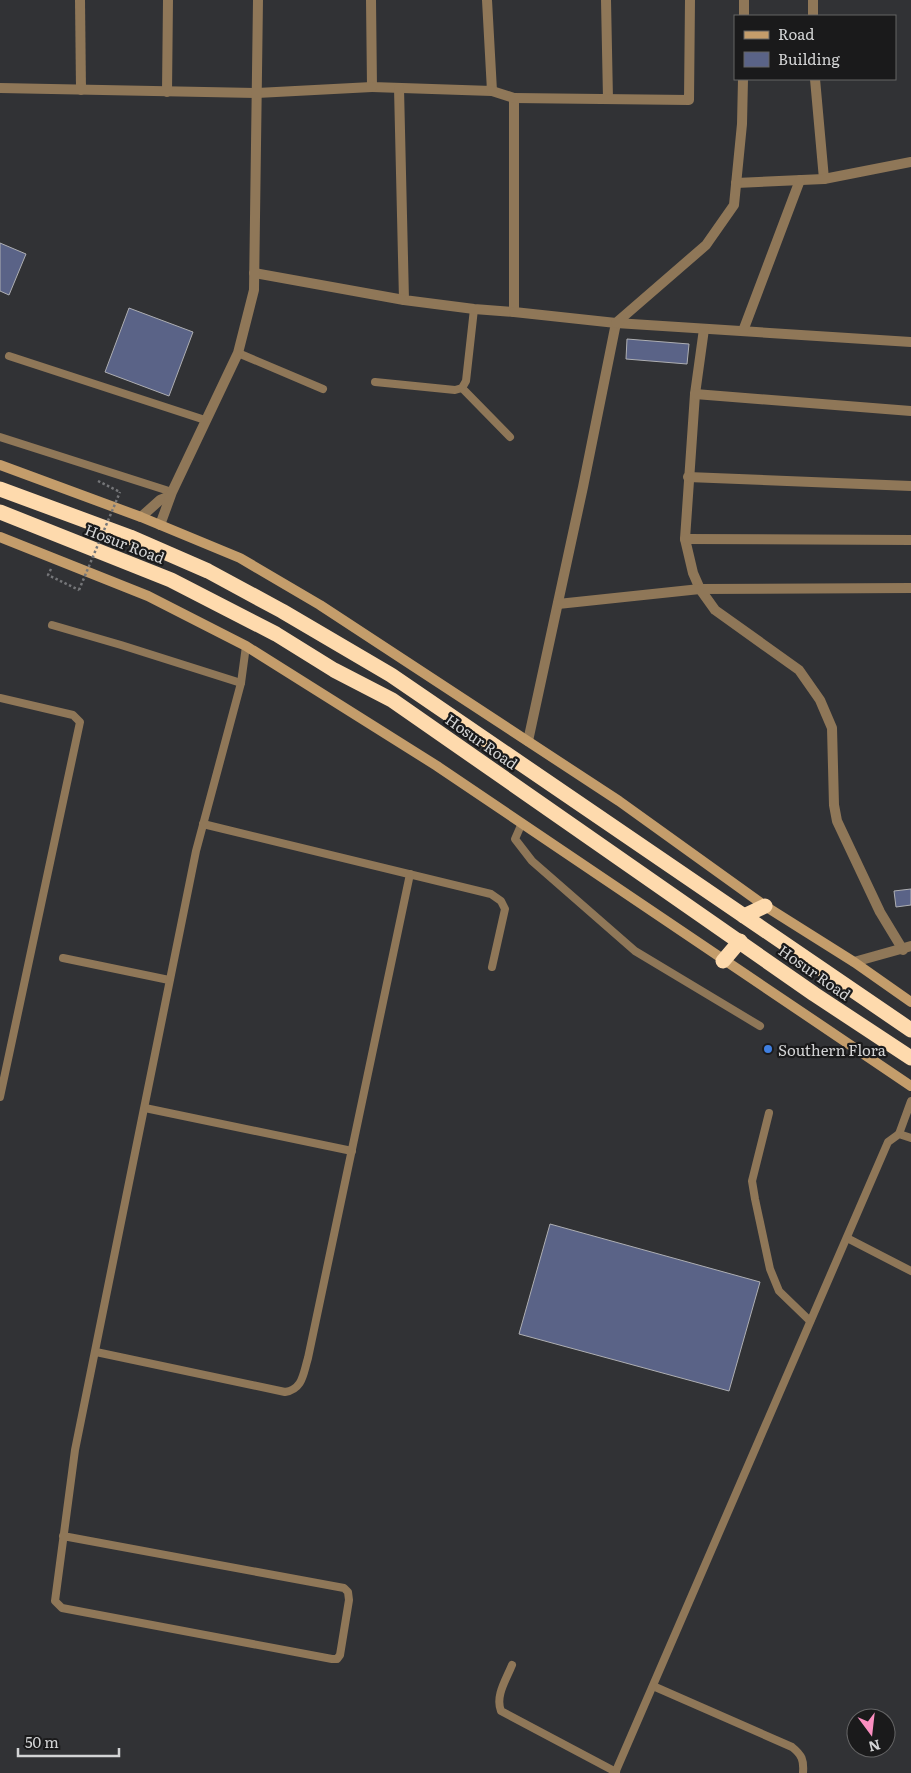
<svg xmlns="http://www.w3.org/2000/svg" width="911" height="1773" font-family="Literata,serif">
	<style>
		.building { fill: #5a6387; stroke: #aeafb3 }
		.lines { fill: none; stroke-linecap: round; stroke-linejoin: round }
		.path { stroke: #757679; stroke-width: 2.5; stroke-dasharray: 2.5 2.5; stroke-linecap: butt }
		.lane { stroke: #8f7758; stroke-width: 8 }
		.street { stroke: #8f7758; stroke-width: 10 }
		.secondary { stroke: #c49d6b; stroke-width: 10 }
		.highway { stroke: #fedaad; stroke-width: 15 }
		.path-bridge { stroke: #757679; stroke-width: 2.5; stroke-dasharray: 2.5 2.5; stroke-linecap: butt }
		.shop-dot { fill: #3f7fe0; stroke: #1a1a1b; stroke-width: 2 }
		.labels { text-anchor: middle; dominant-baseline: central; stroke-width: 4.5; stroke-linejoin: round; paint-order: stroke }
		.street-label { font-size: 15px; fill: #d3d4d5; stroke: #1a1a1b }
		.poi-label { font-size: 15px; fill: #d3d4d5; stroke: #1a1a1b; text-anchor: start }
	</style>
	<rect width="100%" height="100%" fill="#313235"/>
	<g class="building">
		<polygon points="0,243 26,254 9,295 0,291"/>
		<polygon points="129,308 193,332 169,396 105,372"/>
		<polygon points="627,339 689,344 687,364 626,359"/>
		<polygon points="911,889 911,905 896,907 894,891"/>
		<polygon points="550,1224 760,1282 729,1391 519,1334"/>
	</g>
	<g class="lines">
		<g class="path">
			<polyline points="98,481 120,492"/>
			<polyline points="51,569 48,575 79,590"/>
		</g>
		<g class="lane">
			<polyline points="238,353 323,389"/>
			<polyline points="9,356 205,420"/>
			<polyline points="375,382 455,390 462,388 466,381 474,309"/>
			<polyline points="462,388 510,437"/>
			<polyline points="0,437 172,492"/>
			<polyline points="52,625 121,645 241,683"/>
			<polyline points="0,698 73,715 80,722 0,1097"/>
			<polyline points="522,823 515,839 532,861 635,951 760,1026"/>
			<polyline points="203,824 491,894 501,901 505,909 492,967"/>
			<polyline points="63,958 169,980"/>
			<polyline points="145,1108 352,1151"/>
			<polyline points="769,1113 752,1181 755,1199 770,1269 779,1291 810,1321"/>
			<polyline points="899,1134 911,1101"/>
			<polyline points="847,1238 911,1271"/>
			<path d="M96 1352 285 1392C303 1389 303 1374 308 1358L410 874"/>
			<polyline points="63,1536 344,1588 348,1592 349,1600 340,1655 337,1659 332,1659 62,1608 55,1601 75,1450 196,851 241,683 246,646"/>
			<path d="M512 1665C506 1680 495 1696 501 1711L616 1772"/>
			<path d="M653 1686 792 1747C802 1755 804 1760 803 1773"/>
			<polyline points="615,1773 888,1142 899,1134 911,1138"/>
		</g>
		<g class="street">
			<polyline points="80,0 81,90"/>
			<polyline points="371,0 372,87 492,91 487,0"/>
			<polyline points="606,0 608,99"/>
			<polyline points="744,16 744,0"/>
			<polyline points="813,16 813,0"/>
			<polyline points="815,79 824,179"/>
			<polyline points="0,88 257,93 372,87"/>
			<polyline points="399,88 404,300 474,309 514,312 514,98 492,91"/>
			<polyline points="167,92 168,0"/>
			<polyline points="514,98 689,100 690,0"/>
			<polyline points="736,183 824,179 911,162"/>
			<polyline points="254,273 404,300"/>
			<polyline points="514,312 616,323 583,487 528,741"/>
			<polyline points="616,323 911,342"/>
			<polyline points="616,323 706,245 734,205 742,124 743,79"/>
			<polyline points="704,329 695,394 685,539 693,573 700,589 715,610 799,670 820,700 832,728 834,805 837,821 880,912 903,950"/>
			<polyline points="743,331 800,180"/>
			<polyline points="695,394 911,411"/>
			<polyline points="688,477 911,486"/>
			<polyline points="141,517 160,500 170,496"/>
			<polyline points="160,525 172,492 238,353 254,290 258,0"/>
			<polyline points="685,539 911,540"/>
			<polyline points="558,604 700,589 911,588"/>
			<polyline points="854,962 911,946"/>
		</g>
		<g class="secondary">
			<polyline points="0,465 141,517 240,558 320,605 619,801 765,906 854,962 911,1002"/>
			<polyline points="0,537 148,596 246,646 437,766 911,1086"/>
		</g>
		<g class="highway">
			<polyline points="0,489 130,537 208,571 282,611 391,675 911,1030"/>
			<polyline points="0,512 171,580 276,634 334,670 392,700 814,994 911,1058"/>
			<polyline points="744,916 765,906"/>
			<polyline points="723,961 740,941"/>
		</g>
		<polyline class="path-bridge" points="79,590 120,492"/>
	</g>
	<circle class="shop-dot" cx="768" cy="1049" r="5"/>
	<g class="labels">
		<g class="street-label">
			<text transform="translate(125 543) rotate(21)">Hosur Road</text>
			<text transform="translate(482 741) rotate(35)">Hosur Road</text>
			<text transform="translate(815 972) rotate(35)">Hosur Road</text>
		</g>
		<g class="poi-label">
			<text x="778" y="1049">Southern Flora</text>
		</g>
	</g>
	<rect x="734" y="15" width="162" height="65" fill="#1a1a1b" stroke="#646465"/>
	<rect x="744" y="31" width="25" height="8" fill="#c49d6b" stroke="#646465"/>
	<text x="778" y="40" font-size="15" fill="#d3d4d5">Road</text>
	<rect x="744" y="52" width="25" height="15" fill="#5a6387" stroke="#646465"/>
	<text x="778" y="65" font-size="15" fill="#d3d4d5">Building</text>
	<g transform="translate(871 1733) rotate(165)"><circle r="24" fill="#1a1a1b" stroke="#646465"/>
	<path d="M0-4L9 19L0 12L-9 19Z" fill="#fc8fc1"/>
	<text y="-8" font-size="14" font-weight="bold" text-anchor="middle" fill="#d3d4d5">N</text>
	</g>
	<path d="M18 1748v8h101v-8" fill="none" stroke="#d3d4d5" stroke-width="2.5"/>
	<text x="25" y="1748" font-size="15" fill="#d3d4d5" stroke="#1a1a1b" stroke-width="4" paint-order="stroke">50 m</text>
</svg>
